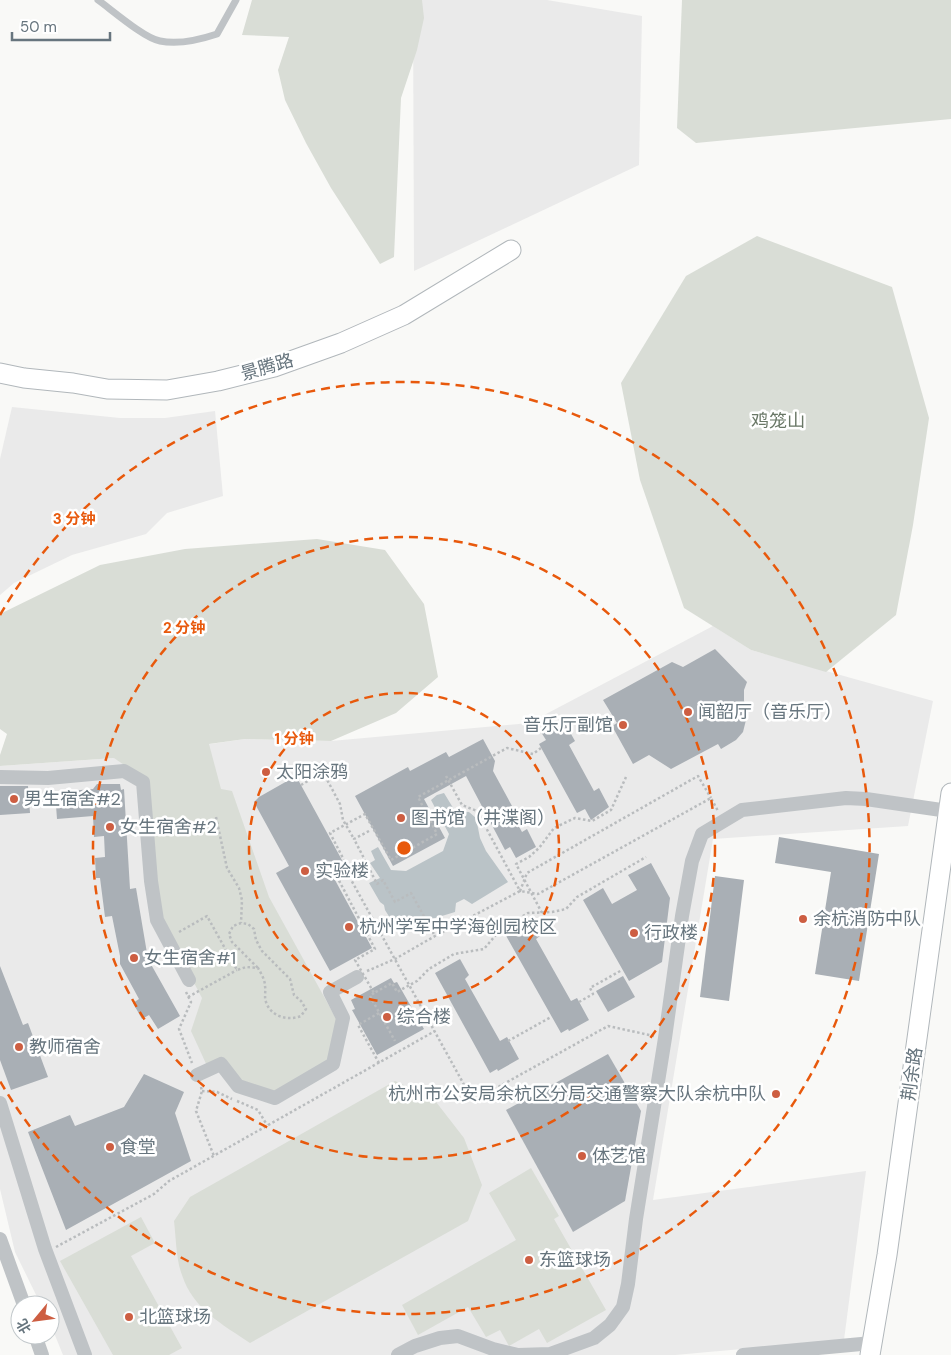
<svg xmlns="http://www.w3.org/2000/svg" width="951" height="1355" font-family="'DM Sans','Noto Sans SC',sans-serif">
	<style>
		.built { fill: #eaeaea }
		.green { fill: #d9ddd6 }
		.water { fill: #bac3c7 }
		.building { fill: #a9afb5 }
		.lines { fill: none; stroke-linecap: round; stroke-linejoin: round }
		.secondary-casing { stroke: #b1b7bb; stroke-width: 21 }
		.path { stroke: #b9bcbe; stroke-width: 2.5; stroke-dasharray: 2.5 2.5; stroke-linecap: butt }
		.lane { stroke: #bfc3c6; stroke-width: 7 }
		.street { stroke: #bfc3c6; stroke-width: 14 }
		.secondary { stroke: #fff; stroke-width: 19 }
		.path-bridge { stroke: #b9bcbe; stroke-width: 2.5; stroke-dasharray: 2.5 2.5; stroke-linecap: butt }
		.ring { fill: none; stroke: #e8590c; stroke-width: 2.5; stroke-dasharray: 9 6 }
		.poi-dot { fill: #cd5e42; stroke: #fff; stroke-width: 2 }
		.labels { text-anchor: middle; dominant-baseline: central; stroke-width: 5; stroke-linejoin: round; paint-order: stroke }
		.street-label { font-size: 18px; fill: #67757e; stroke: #fff }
		.park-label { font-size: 18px; fill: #697766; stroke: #fff }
		.poi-label { font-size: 18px; fill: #67757e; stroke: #fff; text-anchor: start }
		.centre { fill: #e8590c; stroke: #fff; stroke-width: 2.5 }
		.ring-label { font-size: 15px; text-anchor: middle; font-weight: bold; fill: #e8590c; stroke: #fff; stroke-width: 5; stroke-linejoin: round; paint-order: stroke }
	</style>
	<rect width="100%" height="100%" fill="#f9f9f7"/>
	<g class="built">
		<polygon points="413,0 547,0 642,16 639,165 414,271"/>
		<polygon points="12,407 120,418 165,418 215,411 223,496 167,513 146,534 72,555 14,583 0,595 0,459"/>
		<polygon points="713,626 751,650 933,701 908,826 713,839 653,1200 866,1171 844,1340 675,1355 63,1355 50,1323 50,1305 41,1305 15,1252 0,1189 0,766 114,758 245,739 331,741 529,723"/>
	</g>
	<g class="green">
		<polygon points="252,0 422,0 424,18 417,50 401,98 394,257 380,264 331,188 306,143 285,100 278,70 289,37 242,35"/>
		<polygon points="682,0 951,0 951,119 696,143 677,128"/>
		<polygon points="757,236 892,287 929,418 913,525 896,615 826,672 751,650 684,608 640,480 621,383 686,276"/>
		<polygon points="317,539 385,550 424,604 438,677 396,713 331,741 245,739 209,744 221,789 232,791 269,897 338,1022 329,1064 275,1095 239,1083 223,1060 208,1068 191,1031 202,998 160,918 146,780 114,758 0,766 0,755 7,734 0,729 0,614 100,565 185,549"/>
		<path d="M395 1081 433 1098 464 1138 482 1185 468 1221 250 1343C222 1324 193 1309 182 1275 176 1260 176 1237 174 1221L190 1197Z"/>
		<polygon points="531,1168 559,1216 554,1219 606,1310 547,1343 539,1329 509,1346 500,1330 486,1337 468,1307 418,1335 402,1305 516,1240 489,1193"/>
		<polygon points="141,1217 155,1243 131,1256 182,1348 169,1355 113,1355 60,1261"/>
	</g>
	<polygon class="water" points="444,793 455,811 469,812 476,818 480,838 486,851 508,882 472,904 464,899 456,903 455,912 422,922 407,929 398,931 385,910 384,905 380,902 369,883 380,878 370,863 375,860 371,851 378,847 391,870 406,871 443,851 449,834 431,800 437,795"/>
	<g class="building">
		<polygon points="715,649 747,682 744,690 744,701 748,709 747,716 743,732 736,740 721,749 718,744 671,769 649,755 633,764 612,726 617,723 603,700 672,662 683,667"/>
		<polygon points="563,720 575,741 569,745 594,791 599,788 609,807 591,820 585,809 577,813 539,744 546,740 541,732"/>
		<polygon points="483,739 495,761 493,771 512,806 509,808 522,832 527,829 536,847 516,858 510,847 505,850 466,776 424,799 445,838 393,866 355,796 408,767 410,771 446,752 449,757"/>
		<polygon points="296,776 343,862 329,869 372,948 330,971 276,873 289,866 254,802 259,797"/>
		<polygon points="97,784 120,784 121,790 124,789 130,889 136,888 148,959 180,1016 158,1029 149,1015 142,1019 133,1003 139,999 120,964 120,956 112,916 105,917 100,878 96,878 95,858 105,857 104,836 94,837 93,816 57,819 55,792 93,789"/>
		<polygon points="0,786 28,786 30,813 0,815"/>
		<polygon points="779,837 879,854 859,981 815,974 831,872 775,863"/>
		<polygon points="651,863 670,898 662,962 629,981 583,900 603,888 612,904 637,890 628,875"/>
		<polygon points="715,876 744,880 729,1001 700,997"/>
		<polygon points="531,920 540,936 536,939 571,1001 577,998 589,1020 569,1031 568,1029 561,1033 505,934"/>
		<polygon points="460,959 469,975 465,979 500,1041 507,1037 519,1059 498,1071 497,1069 490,1073 435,973"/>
		<polygon points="0,966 23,1025 28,1023 48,1077 11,1090 0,1060"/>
		<polygon points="623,976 635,997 608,1012 596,991"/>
		<polygon points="391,978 394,983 397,982 424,1029 377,1055 352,1010 355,1009 351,1000"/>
		<polygon points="608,1054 641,1111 625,1201 573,1232 506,1110"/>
		<polygon points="144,1074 184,1092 175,1113 191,1161 66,1230 28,1132 70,1115 75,1126 124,1107"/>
	</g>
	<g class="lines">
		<defs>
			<g id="secondary">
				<polyline points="0,373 24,378 73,383 107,389 167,390 218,381 274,367 341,343 404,315 511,250"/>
				<polyline points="870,1355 887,1255 951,793"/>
			</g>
		</defs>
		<use href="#secondary" class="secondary-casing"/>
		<g class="path">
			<polyline points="446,776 462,805 477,811 520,891 527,873 698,776 711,798"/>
			<polyline points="301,785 323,772 340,804 343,820 354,839"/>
			<polyline points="216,817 227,868 239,888 242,900 241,923"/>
			<polyline points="369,831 354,839 368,866 349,876 473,1101 608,1026 654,1036"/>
			<polyline points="368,866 377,884 383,880 395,902 411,893 435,936"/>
			<path d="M179 932 207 916 237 970 246 967 258 968C261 973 265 980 265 986 266 991 264 997 266 1002 271 1017 288 1021 301 1016L306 1009 301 1001 294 995 290 979 262 951 256 940 254 929 248 924 241 923 233 926 229 934 232 942 258 968"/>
			<polyline points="367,971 395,959 435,936 520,891 538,894 711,798 718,811"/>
			<polyline points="186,992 191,1002 179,1029 192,1063"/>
			<polyline points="374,993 370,996 395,1041"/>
			<polyline points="188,997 237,970"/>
			<polyline points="579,1002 593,994 590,988 622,970"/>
			<polyline points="508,1041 551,1017"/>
			<polyline points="379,1063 358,1025 379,1013"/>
			<polyline points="201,1087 202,1091 196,1111 214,1156"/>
			<polyline points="202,1091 217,1092 232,1099"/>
			<polyline points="237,1101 258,1110 267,1125"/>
			<polyline points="56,1247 154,1194 169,1181 435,1031"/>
		</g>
		<path class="lane" d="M98 0C112 10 144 38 160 41 179 45 199 40 217 34L236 0"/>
		<g class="street">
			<polyline points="0,777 48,778 124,771 143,782 151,881 157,920 189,980"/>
			<polyline points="197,1075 221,1064 238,1086 275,1098 333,1064 343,1018 330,992 357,977"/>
			<polyline points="0,1103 45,1249 85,1355"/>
			<polyline points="0,1239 24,1305"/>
			<polyline points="35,1335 42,1355"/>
			<polyline points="398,1355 415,1346 440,1338 458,1336 493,1349 518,1355 550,1354 594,1338 610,1325 623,1307 628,1284 636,1219 665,1038 682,916 692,861 702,834 742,810 846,798 866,799 948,811"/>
			<polyline points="743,1355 872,1343"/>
		</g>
		<use href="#secondary" class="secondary"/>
		<g class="path-bridge">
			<polyline points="541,748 533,754 507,748 418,797 437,834 391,860 365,814 330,833 346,864 334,871 375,949 355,960 374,993 392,983 397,992 417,981 429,969 454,954 484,949 500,930 528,913 552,912 566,909 577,897 646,857"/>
			<polyline points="542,913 516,864 529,857 539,848 554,828 575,818 592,821 611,810 626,777"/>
		</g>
	</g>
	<g class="ring">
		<circle cx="404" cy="848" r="155"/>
		<circle cx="404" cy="848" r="311"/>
		<path d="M0 615A466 466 0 1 1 0 1081"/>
	</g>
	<g class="poi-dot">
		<circle cx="688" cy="712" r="5"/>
		<circle cx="623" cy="725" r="5"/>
		<circle cx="266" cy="772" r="5"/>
		<circle cx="14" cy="799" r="5"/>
		<circle cx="401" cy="818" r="5"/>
		<circle cx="110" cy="827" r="5"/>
		<circle cx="305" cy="871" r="5"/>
		<circle cx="803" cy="919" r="5"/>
		<circle cx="349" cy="927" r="5"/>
		<circle cx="634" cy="933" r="5"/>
		<circle cx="134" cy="958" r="5"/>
		<circle cx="387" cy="1017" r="5"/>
		<circle cx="19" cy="1047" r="5"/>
		<circle cx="776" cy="1094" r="5"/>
		<circle cx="110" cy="1147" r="5"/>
		<circle cx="582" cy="1156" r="5"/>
		<circle cx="529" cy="1260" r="5"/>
		<circle cx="129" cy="1317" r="5"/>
	</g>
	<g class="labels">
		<g class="street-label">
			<text transform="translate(267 367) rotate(-16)">景腾路</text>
			<text transform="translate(912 1074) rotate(-82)">荆余路</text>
		</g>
		<g class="park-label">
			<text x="778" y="421">鸡笼山</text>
		</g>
		<g class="poi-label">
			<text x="698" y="712">闻韶厅（音乐厅）</text>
			<text x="613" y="725" text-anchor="end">音乐厅副馆</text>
			<text x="276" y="772">太阳涂鸦</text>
			<text x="24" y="799">男生宿舍#2</text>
			<text x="411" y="818">图书馆（井渫阁）</text>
			<text x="120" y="827">女生宿舍#2</text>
			<text x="315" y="871">实验楼</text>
			<text x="813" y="919">余杭消防中队</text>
			<text x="359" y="927">杭州学军中学海创园校区</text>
			<text x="644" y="933">行政楼</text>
			<text x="144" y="958">女生宿舍#1</text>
			<text x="397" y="1017">综合楼</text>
			<text x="29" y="1047">教师宿舍</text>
			<text x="766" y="1094" text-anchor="end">杭州市公安局余杭区分局交通警察大队余杭中队</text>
			<text x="120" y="1147">食堂</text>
			<text x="592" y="1156">体艺馆</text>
			<text x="539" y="1260">东篮球场</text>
			<text x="139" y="1317">北篮球场</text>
		</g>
	</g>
	<circle cx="404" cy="848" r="8" class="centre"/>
	<g class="ring-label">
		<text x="74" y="524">3 分钟</text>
		<text x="184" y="633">2 分钟</text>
		<text x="294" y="744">1 分钟</text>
	</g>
	<g transform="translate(35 1320) rotate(241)"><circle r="24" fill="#ffffff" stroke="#c2c8cb"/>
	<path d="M0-4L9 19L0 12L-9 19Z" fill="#cd5e42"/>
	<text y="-8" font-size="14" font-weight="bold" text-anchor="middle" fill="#67757e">北</text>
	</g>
	<path d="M12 32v8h98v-8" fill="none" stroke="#67757e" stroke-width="2.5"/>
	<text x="20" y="32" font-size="15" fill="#67757e" stroke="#ffffff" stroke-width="4" paint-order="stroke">50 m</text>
</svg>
